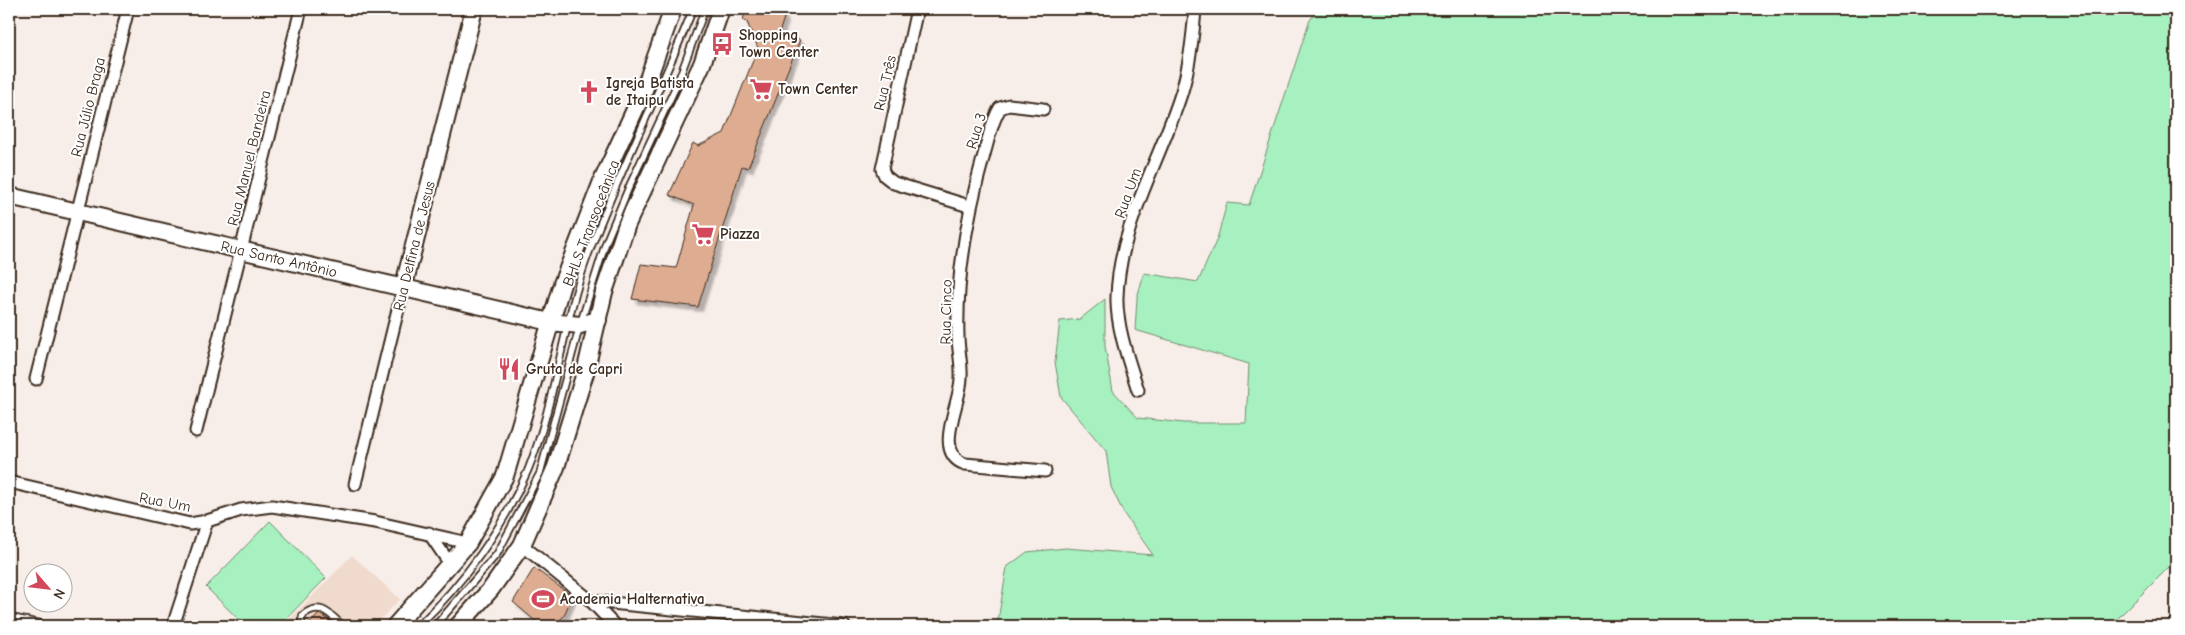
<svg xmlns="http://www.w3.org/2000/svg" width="2185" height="635" font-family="'Comic Neue',sans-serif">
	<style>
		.built { fill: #f0dace }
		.green { fill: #a7f0bf; stroke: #718d6e }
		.building { fill: #deac90; stroke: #3b2a1e; filter: url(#shadow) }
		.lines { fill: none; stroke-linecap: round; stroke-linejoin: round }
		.lane-casing { stroke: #3b2a1e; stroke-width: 9 }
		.street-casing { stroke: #3b2a1e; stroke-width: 15 }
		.secondary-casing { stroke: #3b2a1e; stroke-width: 20 }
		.lane { stroke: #fff; stroke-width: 5.5 }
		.street { stroke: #fff; stroke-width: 11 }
		.secondary { stroke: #fff; stroke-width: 16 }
		.labels { text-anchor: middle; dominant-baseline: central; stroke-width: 4; stroke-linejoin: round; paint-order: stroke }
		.poi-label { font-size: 15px; font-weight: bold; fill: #3b2a1e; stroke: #fff; text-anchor: start }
		.street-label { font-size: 15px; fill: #3b2a1e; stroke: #fff }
	</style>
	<defs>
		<filter id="shadow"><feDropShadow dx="4.5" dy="4.5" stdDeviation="1" flood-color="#0004"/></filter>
	</defs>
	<rect width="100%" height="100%" fill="#f8eee9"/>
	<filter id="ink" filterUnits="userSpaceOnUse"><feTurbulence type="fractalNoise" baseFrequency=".02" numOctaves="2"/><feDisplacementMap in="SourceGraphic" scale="10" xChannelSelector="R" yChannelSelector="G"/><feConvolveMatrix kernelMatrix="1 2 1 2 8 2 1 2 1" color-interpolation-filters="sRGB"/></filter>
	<g filter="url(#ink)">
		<polygon class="built" points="352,555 400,599 374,626 283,626"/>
		<g class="green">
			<polygon points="1317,9 2176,9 2176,564 2174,562 2110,626 997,626 1007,567 1027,552 1066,548 1153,555 1124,514 1111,487 1106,451 1061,397 1055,362 1060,321 1080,319 1105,299 1105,346 1113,391 1138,418 1184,423 1246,423 1249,364 1135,330 1137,298 1144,273 1198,282 1217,239 1227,203 1249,205 1309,22"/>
			<polygon points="270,521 326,578 279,626 245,626 206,587"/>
		</g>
		<g class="building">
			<polygon points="746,9 772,9 781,12 784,18 779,33 800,40 748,168 742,166 698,307 632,299 641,264 676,268 694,205 669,195 693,143 698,146 724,133 758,48 747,22 743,20"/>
			<polygon points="534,568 572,596 564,616 553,626 541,626 513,602"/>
			<polygon points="319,614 325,617 335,626 307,626"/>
		</g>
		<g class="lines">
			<defs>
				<g id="lane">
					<path d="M300 626 303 615C320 601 330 614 343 626"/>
					<path d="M418 626C464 583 503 528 528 470 556 401 562 325 588 255 619 172 660 92 693 9"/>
					<polyline points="435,626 497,554 540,473 580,325 606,242 629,187 677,84 705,9"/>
				</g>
				<g id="street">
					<polyline points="917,9 882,169 885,176 894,183 969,206"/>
					<path d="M1043 109 1009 105 1000 108C992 121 989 137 985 151 968 211 956 274 958 336 958 350 962 363 961 378 961 403 932 453 965 464L1045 471"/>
					<polyline points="36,379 128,9"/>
					<path d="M1138 390C1129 362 1116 326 1117 297 1119 225 1161 159 1182 91 1190 64 1193 37 1195 9"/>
					<polyline points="196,431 301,9"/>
					<polyline points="9,482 190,524 207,521 173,626"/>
					<polyline points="355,484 403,289"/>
					<polyline points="207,521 241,510 272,506 375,522 468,543"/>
					<polyline points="429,533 450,564"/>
					<polyline points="522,545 591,601 615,626"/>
					<polyline points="591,601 844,626"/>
					<polyline points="9,620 38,626"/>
				</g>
				<g id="secondary">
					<polyline points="9,196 550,322 580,325 598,320"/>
					<polyline points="403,289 474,9"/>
					<polyline points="395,626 468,543 505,476 562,284 603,179 644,90 673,9"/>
					<polyline points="458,626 491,589 522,545 556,467 585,373 604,292 627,224 702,64 721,9"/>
				</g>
			</defs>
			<use href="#lane" class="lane-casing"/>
			<use href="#street" class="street-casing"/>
			<use href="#secondary" class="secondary-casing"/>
			<use href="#lane" class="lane"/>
			<use href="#street" class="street"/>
			<use href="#secondary" class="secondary"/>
		</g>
	</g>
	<defs>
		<symbol id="bus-bare" viewBox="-9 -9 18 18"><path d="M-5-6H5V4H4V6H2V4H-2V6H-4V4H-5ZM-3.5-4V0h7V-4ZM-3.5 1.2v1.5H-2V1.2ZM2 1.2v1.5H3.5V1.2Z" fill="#d1495b" stroke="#fff" stroke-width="2.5" paint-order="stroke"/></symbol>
		<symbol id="supermarket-bare" viewBox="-9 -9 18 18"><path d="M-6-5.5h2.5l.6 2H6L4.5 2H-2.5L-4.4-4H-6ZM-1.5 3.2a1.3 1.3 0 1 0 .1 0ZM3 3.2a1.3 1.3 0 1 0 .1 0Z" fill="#d1495b" stroke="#fff" stroke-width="2.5" paint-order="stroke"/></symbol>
		<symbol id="church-bare" viewBox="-9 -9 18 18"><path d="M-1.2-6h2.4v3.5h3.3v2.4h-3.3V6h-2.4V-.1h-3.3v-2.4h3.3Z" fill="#d1495b" stroke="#fff" stroke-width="2.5" paint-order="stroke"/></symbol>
		<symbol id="restaurant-bare" viewBox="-9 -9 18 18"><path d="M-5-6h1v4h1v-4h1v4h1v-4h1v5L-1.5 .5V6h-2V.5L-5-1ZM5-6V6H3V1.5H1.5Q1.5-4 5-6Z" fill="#d1495b" stroke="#fff" stroke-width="2.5" paint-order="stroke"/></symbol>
		<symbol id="stadium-bare" viewBox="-9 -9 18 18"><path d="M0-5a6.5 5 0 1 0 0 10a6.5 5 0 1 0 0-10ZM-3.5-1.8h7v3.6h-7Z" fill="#d1495b" stroke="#fff" stroke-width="2.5" paint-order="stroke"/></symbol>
	</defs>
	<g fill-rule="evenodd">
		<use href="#bus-bare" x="706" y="28" width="32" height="32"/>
		<use href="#supermarket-bare" x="745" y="73" width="32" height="32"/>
		<use href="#church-bare" x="573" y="76" width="32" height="32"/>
		<use href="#supermarket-bare" x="687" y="218" width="32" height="32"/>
		<use href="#restaurant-bare" x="493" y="353" width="32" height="32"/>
		<use href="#stadium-bare" x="527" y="583" width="32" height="32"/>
	</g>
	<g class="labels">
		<g class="poi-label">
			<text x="739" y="35">Shopping<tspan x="739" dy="17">Town Center</tspan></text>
			<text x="606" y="83">Igreja Batista<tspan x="606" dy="17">de Itaipu</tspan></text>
			<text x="778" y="89">Town Center</text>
			<text x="720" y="234">Piazza</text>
			<text x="526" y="369">Gruta de Capri</text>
			<text x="560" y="599">Academia Halternativa</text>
		</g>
		<g class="street-label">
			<text transform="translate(885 83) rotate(-77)">Rua Três</text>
			<text transform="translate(88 107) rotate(-76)">Rua Júlio Braga</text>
			<text transform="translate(976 131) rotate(-73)">Rua 3</text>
			<text transform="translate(249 158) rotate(-76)">Rua Manuel Bandeira</text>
			<text transform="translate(1128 193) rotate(-70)">Rua Um</text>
			<text transform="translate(591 223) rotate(-69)">BHLS Transoceânica</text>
			<text transform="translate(414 246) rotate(-76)">Rua Delfina de Jesus</text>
			<text transform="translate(279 259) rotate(13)">Rua Santo Antônio</text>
			<text transform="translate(946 312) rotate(-89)">Rua Cinco</text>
			<text transform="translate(165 502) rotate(11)">Rua Um</text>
		</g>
	</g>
	<rect width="2185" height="635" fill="none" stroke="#fff" stroke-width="30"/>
	<rect x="15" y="15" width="2155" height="605" fill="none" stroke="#3b2a1e" stroke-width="2" filter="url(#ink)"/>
	<g transform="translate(48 588) rotate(118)"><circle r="24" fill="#ffffff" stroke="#b1aaa5"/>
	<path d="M0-4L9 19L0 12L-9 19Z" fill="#d1495b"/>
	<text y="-8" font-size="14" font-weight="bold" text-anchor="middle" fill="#3b2a1e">N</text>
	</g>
</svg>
